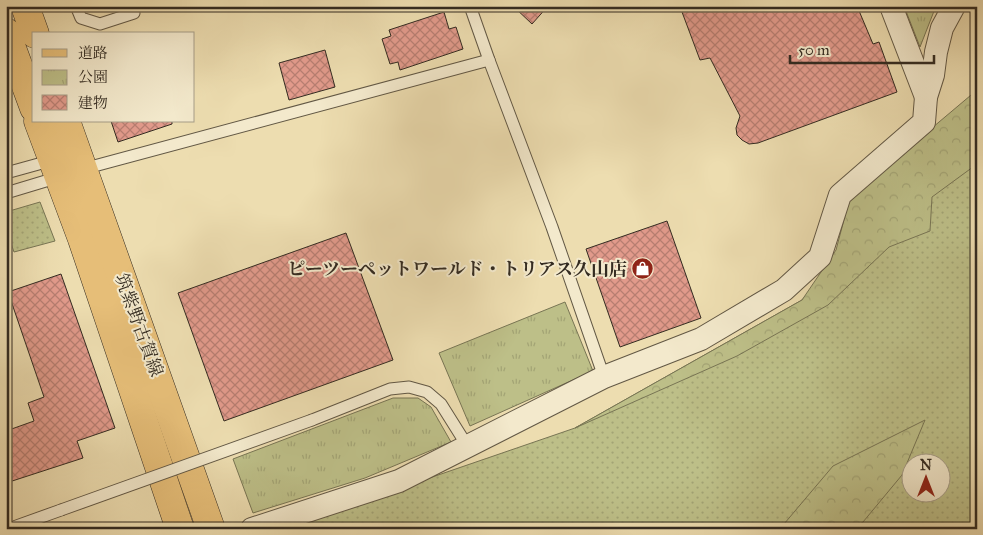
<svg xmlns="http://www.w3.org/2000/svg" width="983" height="535" font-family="'IM FELL Great Primer','Noto Serif JP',serif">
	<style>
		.grass { fill: url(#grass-dots); stroke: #787554; fill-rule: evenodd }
		.forest { fill: url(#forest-crowns); stroke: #787554 }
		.park { fill: url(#park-tufts); stroke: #787554 }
		.building { fill: url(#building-cross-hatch); stroke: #332b21 }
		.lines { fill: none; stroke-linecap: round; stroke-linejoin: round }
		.service-casing { stroke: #625845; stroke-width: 13 }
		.minor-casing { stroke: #625845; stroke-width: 24 }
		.primary-casing { stroke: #332b21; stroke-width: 29 }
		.service { stroke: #f3e9cc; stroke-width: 11 }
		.minor { stroke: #f3e9cc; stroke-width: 22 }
		.primary { stroke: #e6be78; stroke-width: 28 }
		.service-bridge-casing { stroke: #625845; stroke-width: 13; stroke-linecap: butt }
		.service-bridge { stroke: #f3e9cc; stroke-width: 11 }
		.labels { text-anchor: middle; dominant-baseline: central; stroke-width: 4; stroke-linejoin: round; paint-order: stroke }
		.poi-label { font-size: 18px; font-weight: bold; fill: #332b21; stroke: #f3e9cc; text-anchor: end }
		.street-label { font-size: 18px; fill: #332b21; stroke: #f3e9cc }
	</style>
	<defs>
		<pattern id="grass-dots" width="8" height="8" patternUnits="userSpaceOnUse" patternTransform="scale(1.25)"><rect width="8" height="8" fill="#bdbf88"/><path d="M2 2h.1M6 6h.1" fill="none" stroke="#a3a475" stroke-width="1.8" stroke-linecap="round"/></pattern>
		<pattern id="forest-crowns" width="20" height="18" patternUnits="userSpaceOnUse" patternTransform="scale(1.25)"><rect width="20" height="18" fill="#bdbf88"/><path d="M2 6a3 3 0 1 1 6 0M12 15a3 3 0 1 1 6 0" fill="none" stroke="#a3a475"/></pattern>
		<pattern id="park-tufts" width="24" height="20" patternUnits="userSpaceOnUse" patternTransform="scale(1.25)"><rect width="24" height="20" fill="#bdbf88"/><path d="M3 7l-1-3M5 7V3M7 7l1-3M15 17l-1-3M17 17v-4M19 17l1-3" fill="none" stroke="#a3a475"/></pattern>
		<pattern id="building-cross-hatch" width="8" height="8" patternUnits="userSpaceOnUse" patternTransform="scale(1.25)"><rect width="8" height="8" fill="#e19a8b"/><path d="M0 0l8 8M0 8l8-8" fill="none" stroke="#b77e71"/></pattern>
	</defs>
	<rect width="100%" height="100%" fill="#edddb0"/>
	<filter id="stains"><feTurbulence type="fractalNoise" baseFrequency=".004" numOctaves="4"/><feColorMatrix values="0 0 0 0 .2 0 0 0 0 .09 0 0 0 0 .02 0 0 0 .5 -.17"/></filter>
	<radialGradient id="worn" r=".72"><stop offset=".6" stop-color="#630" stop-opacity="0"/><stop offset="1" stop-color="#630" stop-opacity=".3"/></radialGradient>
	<g class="grass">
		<path d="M977 108V529H281L575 428 802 300 843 251ZM910 462H940V492H910Z"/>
		<polygon points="40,202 55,241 14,252 6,229 6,212"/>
	</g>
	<g class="forest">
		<polygon points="977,90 977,164 932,197 930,231 889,247 828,305 737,356 575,428 802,300 836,250 850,197"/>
		<polygon points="925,420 902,475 863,522 853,529 776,529 784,524 833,466"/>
	</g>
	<g class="park">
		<polygon points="904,6 936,6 920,47"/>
		<polygon points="565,302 593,371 470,426 439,353"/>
		<polygon points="393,398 418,398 431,407 451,442 365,478 253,513 233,459"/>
	</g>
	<g class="building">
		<polygon points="513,6 548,6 532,24"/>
		<polygon points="690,6 857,6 873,44 879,42 897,92 758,143 749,144 742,140 737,135 736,128 740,116 710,58 700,60 682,12 691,9"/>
		<polygon points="444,12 449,29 456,27 463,49 400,70 398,62 390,64 382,39 391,36 389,30"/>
		<polygon points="325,50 335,87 289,100 279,63"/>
		<polygon points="111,121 172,121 172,124 118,142"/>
		<polygon points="667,221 701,318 620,347 586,249"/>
		<polygon points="346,233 393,360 224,421 178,293"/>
		<polygon points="61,274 115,428 77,441 83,458 6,483 6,431 34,421 28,403 44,397 8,292"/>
	</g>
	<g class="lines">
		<defs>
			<g id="service">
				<polyline points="76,6 81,18 100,24 134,13"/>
				<polyline points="470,6 489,60 552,227 604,377"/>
				<polyline points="83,169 489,60"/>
				<polyline points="6,173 53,160"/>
				<polyline points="6,193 59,177"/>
				<polyline points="312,420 390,389 409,387 427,392 441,404 468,447"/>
				<polyline points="8,529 61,510"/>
			</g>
			<g id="minor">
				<polyline points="891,6 926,97"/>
				<polyline points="252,529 399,481 604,377 701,339 784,290 820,257 840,195 924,122 926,97 933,75 936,52 942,28 954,6"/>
			</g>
			<g id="primary">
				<polyline points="25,6 35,34"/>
				<polyline points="6,32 34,108"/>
				<polyline points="38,121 82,239 180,529"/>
				<polyline points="66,121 211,529"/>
			</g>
		</defs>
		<use href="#service" class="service-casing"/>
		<use href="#minor" class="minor-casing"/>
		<use href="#primary" class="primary-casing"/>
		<use href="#service" class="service"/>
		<use href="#minor" class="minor"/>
		<use href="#primary" class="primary"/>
		<defs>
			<polyline id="service-bridge" points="61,510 312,420"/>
		</defs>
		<use href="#service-bridge" class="service-bridge-casing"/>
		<use href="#service-bridge" class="service-bridge"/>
	</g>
	<defs>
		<symbol id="shop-disc" viewBox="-11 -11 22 22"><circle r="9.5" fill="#8f2418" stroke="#f3e9cc"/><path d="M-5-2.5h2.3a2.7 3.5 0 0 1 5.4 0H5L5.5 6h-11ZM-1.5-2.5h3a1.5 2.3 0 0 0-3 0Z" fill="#fff"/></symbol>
	</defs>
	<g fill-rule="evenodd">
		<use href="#shop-disc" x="630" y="256" width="25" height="25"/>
	</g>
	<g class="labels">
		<g class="poi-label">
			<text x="627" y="269">ピーツーペットワールド・トリアス久山店</text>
		</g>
		<g class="street-label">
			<text transform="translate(139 325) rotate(70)">筑紫野古賀線</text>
		</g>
	</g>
	<rect width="983" height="535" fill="none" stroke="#edddb0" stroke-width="25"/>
	<rect x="8" y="8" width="968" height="520" fill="none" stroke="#332b21" stroke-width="2.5"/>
	<rect x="12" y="12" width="958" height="510" fill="none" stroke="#332b21"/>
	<rect x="32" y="32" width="162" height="90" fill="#f3e9cc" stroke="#a69d88"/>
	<rect x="42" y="49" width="25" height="8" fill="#e6be78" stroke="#a69d88"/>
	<text x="78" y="58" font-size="15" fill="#332b21">道路</text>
	<rect x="42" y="70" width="25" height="15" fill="url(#park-tufts)" stroke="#a69d88"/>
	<text x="78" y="82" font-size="15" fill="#332b21">公園</text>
	<rect x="42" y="95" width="25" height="15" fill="url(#building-cross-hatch)" stroke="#a69d88"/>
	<text x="78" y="108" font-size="15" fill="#332b21">建物</text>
	<g transform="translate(926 478)"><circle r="24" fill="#f3e9cc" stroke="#a69d88"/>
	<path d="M0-4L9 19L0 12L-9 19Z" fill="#8f2418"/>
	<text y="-8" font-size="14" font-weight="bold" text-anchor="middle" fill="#332b21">N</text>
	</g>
	<path d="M790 55v8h144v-8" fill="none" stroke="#332b21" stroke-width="2.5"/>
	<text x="798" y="55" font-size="15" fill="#332b21" stroke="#f3e9cc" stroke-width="4" paint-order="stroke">50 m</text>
	<rect width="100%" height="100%" filter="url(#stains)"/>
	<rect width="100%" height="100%" fill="url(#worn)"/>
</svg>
